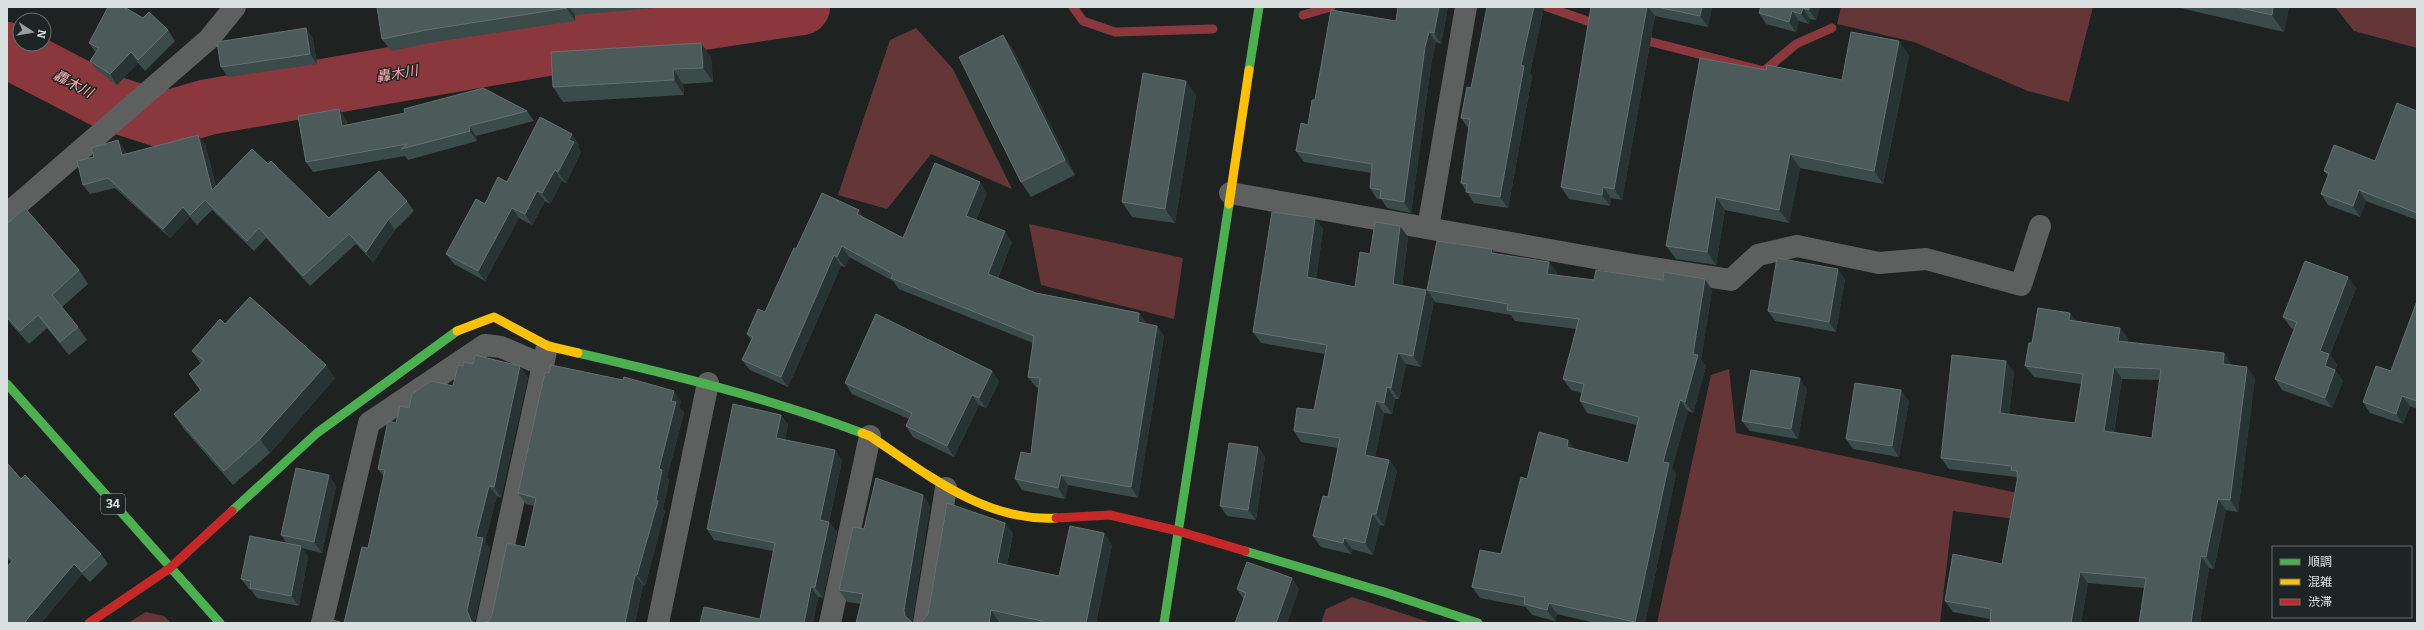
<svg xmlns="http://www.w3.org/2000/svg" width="2424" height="630" font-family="Bitter,'Noto Sans JP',serif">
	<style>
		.green { fill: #653638 }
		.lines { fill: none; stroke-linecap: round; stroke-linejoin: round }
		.stream { stroke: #8a383e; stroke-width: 9 }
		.river { stroke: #8a383e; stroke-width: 56 }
		.street { stroke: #5e605f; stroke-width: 22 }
		.fast { stroke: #4caf50; stroke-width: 9 }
		.slow { stroke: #ffc107; stroke-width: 9 }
		.jam { stroke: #c62828; stroke-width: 9 }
		.wall { fill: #3b4b49; fill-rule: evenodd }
		.shaded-wall { fill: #283433 }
		.building { fill: #4c5b5a; stroke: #63706f; fill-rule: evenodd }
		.labels { text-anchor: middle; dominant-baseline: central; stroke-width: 3; stroke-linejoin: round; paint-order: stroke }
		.shield { fill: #1c2523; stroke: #a2a9a7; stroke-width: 1 }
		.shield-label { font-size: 12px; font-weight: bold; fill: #dbe1e0 }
		.water-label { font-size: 14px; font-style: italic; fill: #fcaeb0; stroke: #1c2523 }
	</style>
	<rect width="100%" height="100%" fill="#1e2322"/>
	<g class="green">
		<polygon points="1841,7 2093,7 2069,102 2028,91 1914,42 1837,24"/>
		<polygon points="2335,7 2417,7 2417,48 2354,31"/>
		<polygon points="916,28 953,69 1012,189 931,154 887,209 838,195 890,40"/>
		<polygon points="1029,224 1183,258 1174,319 1041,285"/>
		<polygon points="1729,369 1736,433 2107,512 2105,530 1953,511 1940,623 1657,623 1711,375"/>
		<polygon points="1352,597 1432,623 1321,623 1326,609"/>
		<polygon points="146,612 164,616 171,623 128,623"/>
	</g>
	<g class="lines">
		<g class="stream">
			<polyline points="1073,7 1083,21 1115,32 1213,29"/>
			<polyline points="1547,7 1599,25"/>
			<polyline points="1303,15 1331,7"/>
			<polyline points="1640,39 1764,71 1796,44 1832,28"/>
		</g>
		<polyline class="river" points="7,50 107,102 163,120 208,107 650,30 802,7"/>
		<g class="street">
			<polyline points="1230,193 1634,265 1731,280 1758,255 1797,246 1879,263 1926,259 2021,285 2040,226"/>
			<polyline points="7,214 209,39 235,7"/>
			<polyline points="1428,228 1466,7"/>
			<polyline points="322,623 369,423 485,345 501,347 543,365"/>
			<polyline points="487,623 546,351"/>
			<polyline points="658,623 708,383"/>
			<polyline points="830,623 870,436"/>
			<polyline points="924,623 946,488"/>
		</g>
		<g class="fast">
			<polyline points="1249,70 1259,7"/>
			<path d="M578 353C674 375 769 398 862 433"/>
			<polyline points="7,384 220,623"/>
			<polyline points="232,511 317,433 457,331"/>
			<polyline points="1245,551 1384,592 1478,623"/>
			<polyline points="1164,623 1229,204"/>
		</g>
		<g class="slow">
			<polyline points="1229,204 1249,70"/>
			<polyline points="457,331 494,317 548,346 578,353"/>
			<path d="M862 433 870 436C925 473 985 522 1056 518"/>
		</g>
		<g class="jam">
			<polyline points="1056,518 1110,515 1178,531 1245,551"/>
			<polyline points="89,623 170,568 232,511"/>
		</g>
	</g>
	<g class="wall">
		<polygon points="377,7 654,7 654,8 575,15 575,21 435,42 391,51 382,39"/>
		<polygon points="1398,7 1448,7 1441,44 1436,42 1432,58 1411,213 1387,208 1381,199 1377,199 1370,188 1371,173 1304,162 1296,151 1308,125 1315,100 1396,21"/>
		<polygon points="1487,7 1544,7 1530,73 1532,77 1508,208 1474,203 1461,183 1469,129 1461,118 1471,88"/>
		<polygon points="1591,7 1712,7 1708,27 1655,16 1622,200 1611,198 1610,206 1569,199 1561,187"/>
		<polygon points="1760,7 1820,7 1816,20 1810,19 1809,24 1799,21 1796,32 1766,24 1759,13"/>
		<polygon points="2179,7 2289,7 2284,32 2180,8"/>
		<polygon points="143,18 168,30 175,41 145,71 138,63 117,85 98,71 90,61 96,53 89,43"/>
		<polygon points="306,28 313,39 317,64 228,77 221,67"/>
		<polygon points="1013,49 1075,175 1031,197 1021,182"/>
		<polygon points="1909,55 1883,184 1800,168 1789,223 1725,210 1716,265 1676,259 1666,246 1766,70 1842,80"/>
		<polygon points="711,57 713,82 683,84 684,95 563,102 553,87"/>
		<polygon points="1196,95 1175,223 1132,217 1122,202"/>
		<polygon points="527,111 534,121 476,136 477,141 408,160 405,156 313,172 306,162 346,119 347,125"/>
		<polygon points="2417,111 2417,220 2366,201 2360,217 2328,205 2321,194 2328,176 2324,171 2375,161"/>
		<polygon points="205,144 216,186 268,164 329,218 407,201 414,211 395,230 373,262 356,244 310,286 266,238 254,251 212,210 197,225 190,217 170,238 115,188 90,194 83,185 125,150 126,154"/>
		<polygon points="579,144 578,147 581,152 566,183 562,181 550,204 545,201 532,225 519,218 485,281 454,264 446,254 485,204 507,182"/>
		<polygon points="987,193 976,220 1012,242 998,278 1036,293 1139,313 1147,324 1157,326 1164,336 1138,498 1068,485 1065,499 1022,490 1015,479 1031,454 1039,388 1036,387 1028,377 1033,343 899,289 893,281 849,257 845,267 841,266 788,387 750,370 742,360 751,340 747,334 765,312 859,210 863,217 903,238"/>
		<polygon points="1315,218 1323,229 1316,279 1355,287 1370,254 1408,237 1402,286 1426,290 1434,301 1421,367 1406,364 1399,399 1395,399 1392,414 1384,413 1375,457 1389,460 1397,471 1384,526 1380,525 1373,555 1352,549 1351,554 1321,547 1313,536 1328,497 1338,448 1301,442 1294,431 1314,410 1325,354 1261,343 1253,332"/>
		<polygon points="7,224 79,270 88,284 62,307 78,327 87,340 69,355 47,328 29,344 11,324 7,318"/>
		<polygon points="1492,249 1496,254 1549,262 1557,273 1556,275 1594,280 1712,290 1701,360 1706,366 1693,413 1688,411 1672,468 1676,474 1645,623 1595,623 1557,614 1555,621 1532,615 1526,607 1480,598 1472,587 1501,554 1527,479 1575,449 1628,463 1637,425 1587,413 1580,401 1582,393 1571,390 1563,379 1576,329 1515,321 1511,315 1435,302 1427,290"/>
		<polygon points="2348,277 2356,288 2330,355 2337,365 2335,370 2343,381 2332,408 2282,390 2275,379 2294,329 2291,328 2283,317"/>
		<polygon points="1845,279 1836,332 1775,321 1768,311"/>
		<polygon points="2417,301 2417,409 2410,406 2403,424 2370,413 2363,402 2391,371"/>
		<path d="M2070 313 2076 321 2120 328 2128 339V342L2232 365 2255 378 2238 512 2226 510 2214 569 2209 568 2200 623H2139L2144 588 2088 583 2081 623H1990V619L1953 612 1945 601 2002 564 2017 479 2016 477 1949 469 1941 458 2014 372 2009 414 2075 423 2081 384 2034 377 2025 366 2032 343ZM2122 379 2159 380 2152 438 2114 432Z"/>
		<polygon points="225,324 335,378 270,453 233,485 183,428 174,414 200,390 189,374 201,364 192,351"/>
		<polygon points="992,371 999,382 986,408 979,405 954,457 913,437 906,426 909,419 852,394 845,383"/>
		<polygon points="528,377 501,498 497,496 485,541 490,549 475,621 344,623 368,548 384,477 378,469 396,423 409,408 453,386"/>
		<polygon points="1807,389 1798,439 1750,431 1742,421"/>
		<polygon points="681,401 679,407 684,413 667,477 669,480 663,509 665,511 645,586 643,585 635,623 483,623 489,621 525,547 534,506 526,504 518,493"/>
		<polygon points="1909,401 1899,457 1853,449 1846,439"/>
		<polygon points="781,415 788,425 785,440 835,450 842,461 829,522 837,532 823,598 818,597 813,623 700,623 760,619 773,551 714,540 707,529"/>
		<polygon points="1258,447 1265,457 1256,520 1227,516 1220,506"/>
		<polygon points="7,463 21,479 101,554 108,564 90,582 82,574 41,623 7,623 7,567 11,562 7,558"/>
		<polygon points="336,486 322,553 302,548 308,557 299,606 257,598 251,590 249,589 241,579 287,544 281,535"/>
		<polygon points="930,506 912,622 861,604 847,602 839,590 864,529"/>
		<polygon points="1005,523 1013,534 1007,565 1059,576 1112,545 1096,623 1006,623 999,622 921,623"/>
		<polygon points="1237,589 1299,589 1287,623 1235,623 1244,600"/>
	</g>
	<g class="shaded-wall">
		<polygon points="566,7 569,7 575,15 575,21 567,8"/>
		<polygon points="1439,7 1448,7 1441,44 1434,33"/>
		<polygon points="1534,7 1544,7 1530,73 1532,77 1508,208 1500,197 1521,65"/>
		<polygon points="1647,7 1648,7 1655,16 1622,200 1614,189"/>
		<polygon points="1702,7 1712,7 1708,27 1700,16"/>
		<polygon points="1809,7 1820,7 1816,20 1809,10"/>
		<polygon points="2273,7 2289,7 2284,32 2272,15"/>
		<polygon points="1803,8 1810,19 1809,24 1801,14"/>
		<polygon points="1792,11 1799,21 1796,32 1789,22"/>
		<polygon points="306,28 313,39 317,64 310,54"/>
		<polygon points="1429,32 1436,42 1432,58 1411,213 1404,202 1425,47"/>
		<polygon points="1003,35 1013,49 1075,175 1065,160"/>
		<polygon points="1899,41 1909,55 1883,184 1874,171"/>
		<polygon points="701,43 711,57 713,82 703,68"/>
		<polygon points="131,52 138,63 117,85 110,74"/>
		<polygon points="673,69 683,84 684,95 674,80"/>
		<polygon points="1186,81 1196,95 1175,223 1165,209"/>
		<polygon points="339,109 346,119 349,136 342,126"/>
		<polygon points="469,126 476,136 477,141 470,131"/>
		<polygon points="572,134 579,144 578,147 581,152 566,183 558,172 569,140"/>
		<polygon points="198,135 205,144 219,200 212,190"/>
		<polygon points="118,140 125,150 129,165 122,155"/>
		<polygon points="1790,154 1800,168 1789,223 1779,210"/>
		<polygon points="555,170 562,181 550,204 542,193"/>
		<polygon points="980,182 987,193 973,226 966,216"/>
		<polygon points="1603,187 1611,198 1610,206 1602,195"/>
		<polygon points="2359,190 2366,201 2360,217 2353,206"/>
		<polygon points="537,191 545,201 532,225 525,214"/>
		<polygon points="1716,197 1725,210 1716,265 1707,252"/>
		<polygon points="183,207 190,217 170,238 163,229"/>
		<polygon points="512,208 519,218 485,281 478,271"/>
		<polygon points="859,210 866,221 857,214"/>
		<polygon points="1315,218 1323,229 1315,288 1307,277"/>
		<polygon points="388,220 395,230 373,262 366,252"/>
		<polygon points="1400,226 1408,237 1401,295 1393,284"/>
		<polygon points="1005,231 1012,242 995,284 988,274"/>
		<polygon points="842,246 849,257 845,267 837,257"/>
		<polygon points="1492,249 1500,260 1491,253"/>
		<polygon points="834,255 841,266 788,387 781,377"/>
		<polygon points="1549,262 1557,273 1555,285 1547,274"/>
		<polygon points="1838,269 1845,279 1836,332 1829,322"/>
		<polygon points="2348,277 2356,288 2330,355 2337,365 2332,377 2325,366 2320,351"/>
		<polygon points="1705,279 1712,290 1701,360 1706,366 1693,413 1685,402"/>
		<polygon points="1426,290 1434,301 1421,367 1413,356"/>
		<polygon points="1139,313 1147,323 1145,333 1138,322"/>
		<polygon points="2070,313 2079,324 2069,320"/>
		<polygon points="1157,326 1164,336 1138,498 1131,487"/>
		<polygon points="2120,328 2128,339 2126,352 2118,341"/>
		<polygon points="1398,353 1406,364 1399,399 1391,388"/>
		<polygon points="2224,353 2232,365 2223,364"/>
		<polygon points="2006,361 2014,372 2008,424 2000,413"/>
		<polygon points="326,365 335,378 270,453 260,439"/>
		<polygon points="520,366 528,377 501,498 494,487"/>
		<polygon points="2114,367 2122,379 2112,442 2104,431"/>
		<polygon points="2247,367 2255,378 2238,512 2230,500"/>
		<polygon points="2335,370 2343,381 2332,408 2325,398"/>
		<polygon points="992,371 999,382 986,408 979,398"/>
		<polygon points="1800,378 1807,389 1798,439 1791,429"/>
		<polygon points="1387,387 1395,399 1392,414 1384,403"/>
		<polygon points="1901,390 1909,401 1899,457 1892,446"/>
		<polygon points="674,391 681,401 679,407 684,413 667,477 669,480 663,509 665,511 645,586 637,575 656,500 659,469 671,401"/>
		<polygon points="972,395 979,405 954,457 947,446"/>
		<polygon points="2402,396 2410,406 2403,424 2396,414"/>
		<polygon points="1680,400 1688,411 1672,468 1676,474 1645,623 1635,623 1635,622 1663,462"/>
		<polygon points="1376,401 1384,413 1373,466 1365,455"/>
		<polygon points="781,415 788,425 783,448 776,438"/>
		<polygon points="1568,440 1576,451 1567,447"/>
		<polygon points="1258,447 1265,457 1256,520 1248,510"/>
		<polygon points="835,450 842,461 827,530 820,520"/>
		<polygon points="1389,460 1397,471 1384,526 1376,514"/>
		<polygon points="329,475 336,486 322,553 314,542"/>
		<polygon points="1061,475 1068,485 1065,499 1058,488"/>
		<polygon points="489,486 497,496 485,541 490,549 475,621 475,623 472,623 467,610 476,537"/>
		<polygon points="923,495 930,506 912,621 912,623 905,616 904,610"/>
		<polygon points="2218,499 2226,510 2214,569 2206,557"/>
		<polygon points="1372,514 1380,525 1373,555 1365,543"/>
		<polygon points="829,522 837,532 823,598 815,587"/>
		<polygon points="1005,523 1013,534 1005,574 997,563"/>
		<polygon points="1104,533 1112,545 1096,623 1086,623"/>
		<polygon points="1344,538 1352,549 1351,554 1343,543"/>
		<polygon points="301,546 308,557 299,606 291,596"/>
		<polygon points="2201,556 2209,568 2200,623 2191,623"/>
		<polygon points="74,564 82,574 41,623 28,623 26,621"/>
		<polygon points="2080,572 2088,583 2081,623 2071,623"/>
		<polygon points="635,575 643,585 635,623 625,623"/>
		<polygon points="1292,578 1299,589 1287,623 1276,623"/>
		<polygon points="811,587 818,597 813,623 804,623"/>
		<polygon points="1549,603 1557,614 1555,621 1547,610"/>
		<polygon points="991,610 999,622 999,623 989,623"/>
	</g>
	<g class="building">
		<polygon points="108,7 124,7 143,18 149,12 168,30 138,60 131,52 110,74 90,61 99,48 89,43"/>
		<polygon points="377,7 566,7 567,8 426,30 382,39"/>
		<polygon points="1398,7 1439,7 1434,33 1429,32 1425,47 1404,202 1380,198 1381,190 1370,188 1372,164 1296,151 1301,123 1308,125 1312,100 1315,100 1331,10 1396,21"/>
		<polygon points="1487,7 1534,7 1521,65 1524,66 1500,197 1466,192 1467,184 1461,183 1470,119 1461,118 1467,87 1471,88"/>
		<polygon points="1591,7 1647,7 1614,189 1603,187 1602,195 1561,187"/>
		<polygon points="1657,7 1702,7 1700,16"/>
		<polygon points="1761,7 1809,7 1809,10 1803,8 1801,14 1792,11 1789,22 1759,13"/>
		<polygon points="2236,7 2273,7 2272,15"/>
		<polygon points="306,28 310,54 221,67 217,42"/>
		<polygon points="1851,32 1899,41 1874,171 1790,154 1779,210 1716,197 1707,252 1666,246 1700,58 1766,70 1767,65 1842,80"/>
		<polygon points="1003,35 1065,160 1021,182 959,57"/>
		<polygon points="701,43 703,68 673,69 674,80 553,87 551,52"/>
		<polygon points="1143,73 1186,81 1165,209 1122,202"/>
		<polygon points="483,88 527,111 469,126 470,131 401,149 407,144 306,162 298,116 339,109 342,126 405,113 404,109"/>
		<polygon points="2397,103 2417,111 2417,213 2359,190 2353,206 2321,194 2329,173 2324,171 2334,145 2375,161"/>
		<polygon points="540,117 572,134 569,140 574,142 558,172 555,170 542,193 537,191 525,214 512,208 478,271 446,254 476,199 485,204 498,177 507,182"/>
		<polygon points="198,135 212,190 252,149 268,164 271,161 329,218 379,171 407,201 388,220 366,252 349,234 303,276 259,228 247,241 205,200 190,215 183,207 163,229 108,178 83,185 77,161 94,157 91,148 118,140 122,155"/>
		<polygon points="935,163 980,182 966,216 1005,231 988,274 1036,293 1139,313 1138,322 1157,326 1131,487 1061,475 1058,488 1015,479 1021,452 1031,454 1040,378 1028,377 1034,336 891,278 893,274 842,246 837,257 834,255 781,377 742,360 753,337 747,334 758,309 765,312 794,248 796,249 822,193 859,210 857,214 903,238"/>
		<polygon points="25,208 79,270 52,295 78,327 60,342 38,315 20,331 7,317 7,306 8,305 7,304 7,224"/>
		<polygon points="1272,212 1315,218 1307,277 1355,287 1360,252 1370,254 1375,222 1400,226 1393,284 1426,290 1413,356 1398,353 1391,388 1387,387 1384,403 1376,401 1365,455 1389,460 1376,514 1372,514 1365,543 1344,538 1343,543 1313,536 1323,496 1328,497 1340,438 1294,431 1297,408 1314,410 1327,345 1253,332"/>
		<polygon points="1437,241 1492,249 1491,253 1549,262 1547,274 1594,280 1596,270 1663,280 1664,272 1705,279 1693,354 1698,355 1685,402 1680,400 1663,462 1669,463 1635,622 1549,603 1547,610 1524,604 1525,597 1472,587 1480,550 1501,554 1521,477 1527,479 1539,432 1568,440 1567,447 1628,463 1639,417 1580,401 1584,384 1563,379 1579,319 1507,310 1508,304 1427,290"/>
		<polygon points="1777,258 1838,269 1829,322 1768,311"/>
		<polygon points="2305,261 2348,277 2320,351 2329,354 2325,366 2335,370 2325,398 2275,379 2297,322 2283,317"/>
		<polygon points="250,297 326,365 260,439 224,471 174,414 201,390 189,374 204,361 192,351 220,319 225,324"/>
		<polygon points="2417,301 2417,401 2402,396 2396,414 2363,402 2376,366 2391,371"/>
		<path d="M2038 308 2070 313 2069 320 2120 328 2118 341 2224 353 2223 364 2247 367 2230 500 2218 499 2206 557 2201 556 2191 623H2139L2146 578 2080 572 2071 623H1990L1991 609 1945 601 1953 554 2002 564 2018 476 2017 471 2011 470 2012 466 1941 458 1952 355 2006 361 2000 413 2075 423 2083 374 2025 366 2029 343H2032ZM2114 367 2161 369 2152 438 2104 431Z"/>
		<polygon points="876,314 992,371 979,398 972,395 947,446 906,426 912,413 845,383"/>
		<polygon points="475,355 520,366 494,487 489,486 476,537 483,538 467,610 471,621 474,623 331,623 332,620 344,623 362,547 368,548 385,470 378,469 388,421 396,423 400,406 409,408 412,394 431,381 453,386 458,365 463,366 464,362 473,364"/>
		<polygon points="551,365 623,380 624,377 674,391 671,401 676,402 659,469 662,470 656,500 658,501 637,575 635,575 625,623 483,623 489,621 492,615 507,543 525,547 536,498 518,493 545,372 549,373"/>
		<polygon points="1751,370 1800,378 1791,429 1742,421"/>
		<polygon points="1855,383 1901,390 1892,446 1846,439"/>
		<polygon points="733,404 781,415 776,438 835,450 820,520 829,522 815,587 811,587 804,623 700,623 704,607 760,619 775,543 707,529"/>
		<polygon points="1229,443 1258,447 1248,510 1220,506"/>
		<polygon points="7,463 21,479 25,475 101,554 82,572 74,564 24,623 7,623 7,579 8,578 7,578 7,567 13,560 7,555"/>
		<polygon points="296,468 329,475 314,542 281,535"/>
		<polygon points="876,478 923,495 904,610 905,616 913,623 856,623 863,594 839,590 853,527 864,529"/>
		<polygon points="947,503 1005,523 997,563 1059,576 1070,526 1104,533 1086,623 1042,623 1042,621 991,610 989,623 921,623 928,614"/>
		<polygon points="250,536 301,546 291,596 250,588 251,581 241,579"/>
		<polygon points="1247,562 1292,578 1276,623 1235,623 1246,593 1237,589"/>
	</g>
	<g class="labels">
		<rect class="shield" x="101" y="494" width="24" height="20" rx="3"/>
		<g class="shield-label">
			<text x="113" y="504">34</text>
		</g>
		<g class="water-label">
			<text transform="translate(397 74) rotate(-10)">轟木川</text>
			<text transform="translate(73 84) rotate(28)">轟木川</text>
		</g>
	</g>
	<rect width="2424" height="630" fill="none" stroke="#dbe1e0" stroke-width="16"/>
	<rect x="2272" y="546" width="140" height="72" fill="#1c2523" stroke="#68706f"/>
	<rect x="2280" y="559" width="20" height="6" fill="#4caf50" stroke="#68706f"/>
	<text x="2308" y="566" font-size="12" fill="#dbe1e0">順調</text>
	<rect x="2280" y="579" width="20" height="6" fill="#ffc107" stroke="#68706f"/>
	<text x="2308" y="586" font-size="12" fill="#dbe1e0">混雑</text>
	<rect x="2280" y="599" width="20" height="6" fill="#c62828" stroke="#68706f"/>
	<text x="2308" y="606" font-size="12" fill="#dbe1e0">渋滞</text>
	<g transform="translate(32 32) rotate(102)"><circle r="19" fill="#1c2523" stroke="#68706f"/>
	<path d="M0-3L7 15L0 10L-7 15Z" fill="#999e9e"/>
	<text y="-6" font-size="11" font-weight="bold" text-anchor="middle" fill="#dbe1e0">N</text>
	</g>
</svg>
